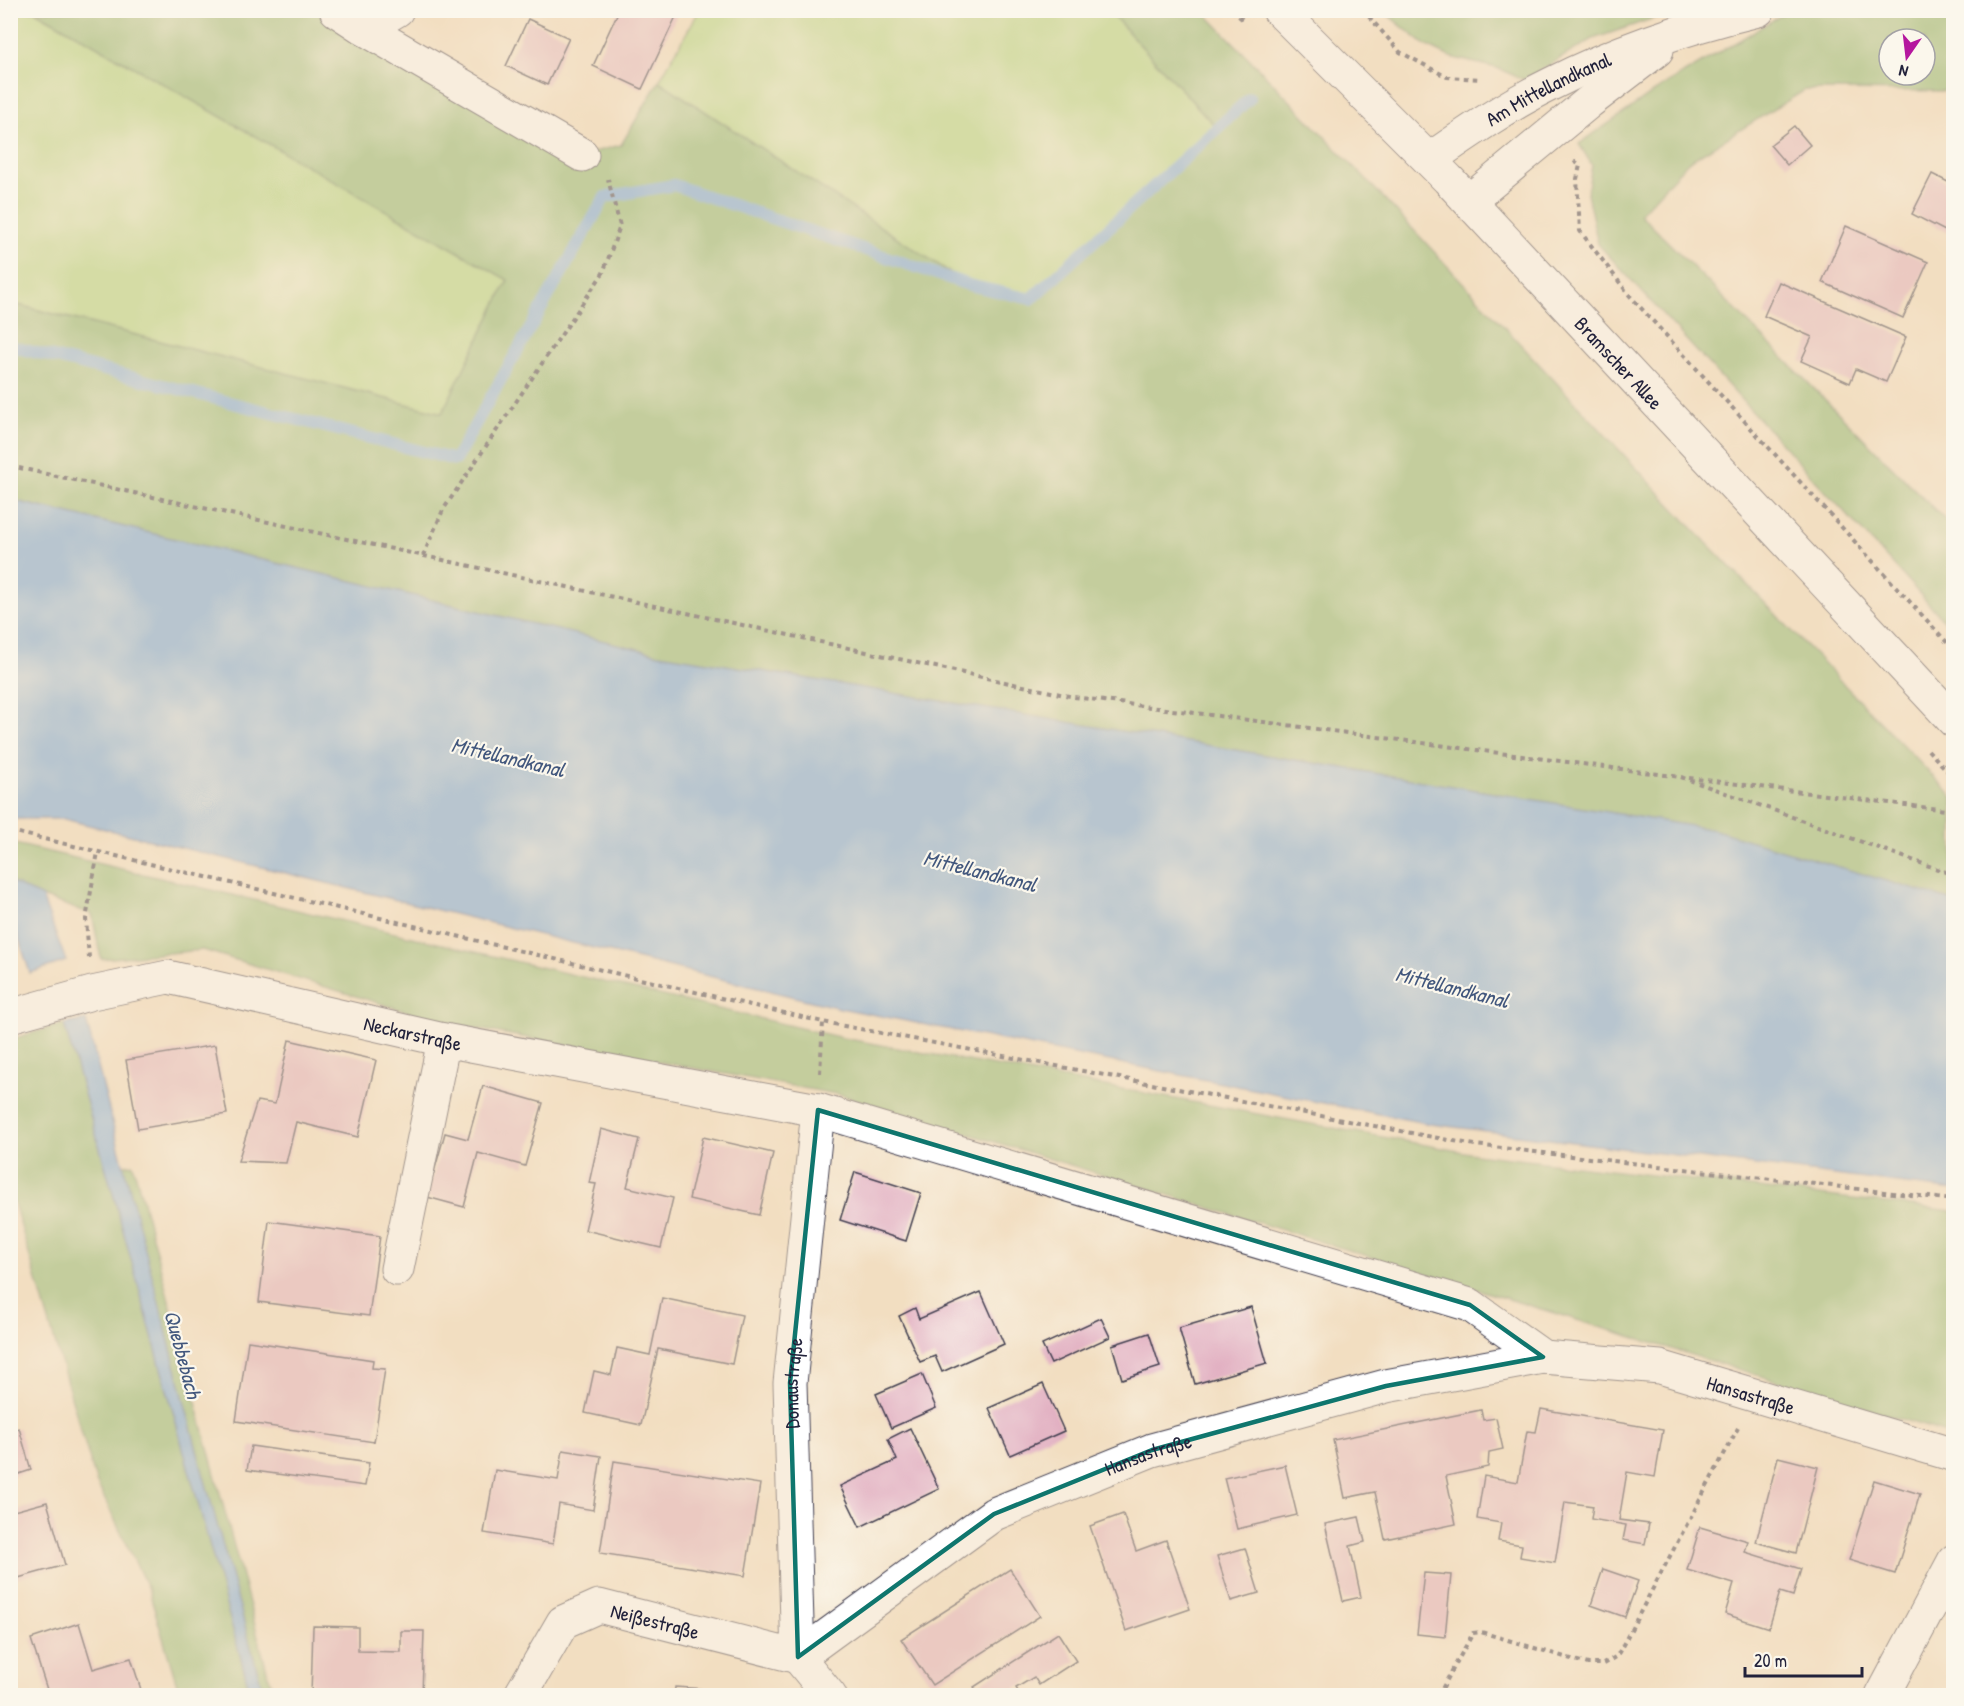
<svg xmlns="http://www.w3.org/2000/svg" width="1964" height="1706" font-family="'Patrick Hand',sans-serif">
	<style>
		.green { fill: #b1d984; stroke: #6a7e60; stroke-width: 1.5 }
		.forest { fill: #8cb972; stroke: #576e56; stroke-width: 1.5; fill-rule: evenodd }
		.water { fill: #72a7df; stroke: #4a648d; stroke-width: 1.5 }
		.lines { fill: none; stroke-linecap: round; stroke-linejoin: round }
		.stream { stroke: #72a7df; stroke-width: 12 }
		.building { fill: #e2b0c2 }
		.minor-casing { stroke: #413e4f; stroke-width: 35 }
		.major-casing { stroke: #413e4f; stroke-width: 35 }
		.path { stroke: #413e4f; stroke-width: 4; stroke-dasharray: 4.5 4.5; stroke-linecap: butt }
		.minor { stroke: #fff; stroke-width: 33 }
		.major { stroke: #fff; stroke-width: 33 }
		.marked { fill: none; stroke: #0f766e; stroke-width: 4.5; stroke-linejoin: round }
		.labels { text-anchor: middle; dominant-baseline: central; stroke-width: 4.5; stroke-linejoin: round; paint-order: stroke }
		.street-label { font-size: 20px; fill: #22223b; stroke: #fbf7ec }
		.water-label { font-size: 21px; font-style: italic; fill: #42577d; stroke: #fbf7ec }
	</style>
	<rect width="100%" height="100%" fill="#fbf7ec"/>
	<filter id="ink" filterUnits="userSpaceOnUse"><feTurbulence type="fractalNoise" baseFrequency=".0167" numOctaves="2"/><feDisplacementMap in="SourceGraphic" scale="12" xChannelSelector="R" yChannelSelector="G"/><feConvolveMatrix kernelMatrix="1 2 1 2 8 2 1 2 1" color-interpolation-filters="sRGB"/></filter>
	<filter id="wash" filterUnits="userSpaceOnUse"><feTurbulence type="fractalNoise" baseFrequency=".008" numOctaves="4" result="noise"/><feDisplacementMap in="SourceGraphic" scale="24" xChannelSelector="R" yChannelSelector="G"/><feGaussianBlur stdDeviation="1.35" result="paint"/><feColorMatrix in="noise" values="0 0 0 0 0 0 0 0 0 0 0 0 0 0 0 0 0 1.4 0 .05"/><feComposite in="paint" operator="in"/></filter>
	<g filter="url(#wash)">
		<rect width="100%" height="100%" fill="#f2dec1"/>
		<g class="green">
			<polygon points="10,11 35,11 508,280 442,413 11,303"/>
			<polygon points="699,11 1109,11 1217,128 1031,299 969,285 659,81"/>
		</g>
		<g class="forest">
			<polygon points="35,11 336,11 582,155 621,145 659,81 969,285 1031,299 1217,128 1109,11 1203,11 1380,194 1698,534 1953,797 1953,901 1715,830 659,654 11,500 10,303 442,413 508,280"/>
			<polygon points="1383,11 1675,11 1593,39 1524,80 1497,68 1450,57 1425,45"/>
			<path d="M1788 11H1953V91L1805 90 1688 162 1640 214 1953 528V630L1598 244 1587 193 1592 165 1579 144 1661 87ZM1889 39H1925V75H1889Z"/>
			<polygon points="11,843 843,1038 1475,1154 1953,1211 1953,1435 841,1095 445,1023 203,950 101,959 92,914 42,897 11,882"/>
			<polygon points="64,1024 112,1190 251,1695 180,1695 149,1591 96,1481 11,1193 11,1039"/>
			<polygon points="133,1164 266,1667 274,1695 264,1695 201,1466 123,1165"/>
		</g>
		<g class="water">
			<polygon points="11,500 659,654 1715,830 1953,901 1953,1190 1430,1124 840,1008 64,819 11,819"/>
			<polygon points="11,882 42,897 66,961 30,973 11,915"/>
			<polygon points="86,1020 201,1466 264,1695 251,1695 112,1190 64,1024"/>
		</g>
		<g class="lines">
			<polyline class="stream" points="10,346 455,460 605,197 674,185 969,285 1031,299 1250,98"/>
		</g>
		<g id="blocks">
			<g class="building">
				<polygon points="619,10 679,10 642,89 593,66"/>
				<polygon points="528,19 569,38 547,85 506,66"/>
				<polygon points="1794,126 1810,145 1787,165 1770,145"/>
				<polygon points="1932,174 1954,185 1954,225 1949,233 1912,214"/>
				<polygon points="1846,226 1928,262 1903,318 1822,282"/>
				<polygon points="1779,282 1906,337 1886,382 1856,369 1850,383 1801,361 1812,337 1764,316"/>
				<polygon points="289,1040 376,1060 358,1137 296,1122 286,1163 238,1161 257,1101 275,1104"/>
				<polygon points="215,1045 227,1114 138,1129 126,1060"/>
				<polygon points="483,1086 543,1103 525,1166 478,1153 464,1207 427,1197 445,1133 468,1139"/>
				<polygon points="601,1129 639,1139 627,1187 673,1198 661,1248 585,1230 596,1184 589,1183"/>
				<polygon points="703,1137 773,1153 759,1215 689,1199"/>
				<polygon points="855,1172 921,1193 906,1241 840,1220"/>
				<polygon points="269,1221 380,1236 369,1316 259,1302"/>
				<polygon points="981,1292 1004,1344 942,1372 935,1356 920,1362 899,1316 915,1308 919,1319"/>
				<polygon points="662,1298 742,1315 732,1364 658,1349 641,1425 585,1413 594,1371 611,1375 617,1348 650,1355"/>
				<polygon points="1251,1307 1267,1363 1195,1384 1179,1328"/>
				<polygon points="1101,1318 1110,1337 1051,1364 1042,1345"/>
				<polygon points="1149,1333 1160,1367 1122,1379 1112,1345"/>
				<polygon points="248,1341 373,1360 372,1368 385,1369 374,1442 236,1421"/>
				<polygon points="922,1374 936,1408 891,1428 876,1394"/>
				<polygon points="1043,1384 1064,1431 1010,1455 989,1408"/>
				<polygon points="1541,1409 1663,1430 1655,1477 1627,1472 1619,1520 1649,1524 1645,1544 1623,1540 1626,1525 1591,1519 1593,1506 1565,1502 1555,1563 1520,1557 1522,1545 1498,1541 1501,1523 1477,1519 1484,1476 1518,1482 1527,1431 1536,1432"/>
				<polygon points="1481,1410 1483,1420 1496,1418 1503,1449 1489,1452 1488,1467 1446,1476 1456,1524 1385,1539 1375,1492 1345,1498 1333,1440"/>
				<polygon points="19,1428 31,1470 10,1477 10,1431"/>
				<polygon points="910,1428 939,1489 860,1527 840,1486 897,1460 888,1439"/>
				<polygon points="251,1446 369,1463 365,1486 247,1470"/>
				<polygon points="563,1450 601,1456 593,1510 559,1504 553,1544 484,1533 495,1470 558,1480"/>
				<polygon points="1778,1457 1818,1467 1796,1553 1756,1542"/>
				<polygon points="614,1461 760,1484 745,1576 600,1553"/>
				<polygon points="1285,1465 1297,1515 1237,1529 1224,1478"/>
				<polygon points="1874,1480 1920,1494 1895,1574 1849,1560"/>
				<polygon points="47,1502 65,1565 11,1580 10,1512"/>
				<polygon points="1123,1514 1136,1551 1166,1540 1190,1609 1126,1631 1090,1526"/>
				<polygon points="1359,1517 1365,1542 1350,1546 1361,1597 1343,1601 1325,1524"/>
				<polygon points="1700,1527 1748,1541 1745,1552 1801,1569 1793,1596 1780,1592 1769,1628 1725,1614 1734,1584 1687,1570"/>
				<polygon points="1245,1548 1259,1593 1231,1601 1217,1556"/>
				<polygon points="1010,1569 1040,1616 932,1685 901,1639"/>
				<polygon points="1603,1569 1638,1581 1625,1617 1591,1605"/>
				<polygon points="1424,1573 1451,1575 1445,1637 1417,1634"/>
				<polygon points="79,1623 93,1669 131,1658 143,1696 49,1696 31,1639"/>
				<polygon points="313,1626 358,1627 358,1651 401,1652 401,1631 424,1631 422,1696 311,1696"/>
				<polygon points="1058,1633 1076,1661 1039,1685 1034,1677 1016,1688 1021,1696 980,1696 974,1687"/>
				<polygon points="675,1687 722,1690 722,1696 674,1696"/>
			</g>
		</g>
	</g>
	<g filter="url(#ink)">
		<use href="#blocks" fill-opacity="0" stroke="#413e4f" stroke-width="1.5"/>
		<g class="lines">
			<defs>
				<g id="minor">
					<polyline points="336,10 365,29 397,10"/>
					<polyline points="365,29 582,155"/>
					<path id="s1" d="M1430 159C1469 132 1508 105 1551 84 1616 51 1687 27 1758 10"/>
					<polyline points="1469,201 1589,102 1657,50"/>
					<path id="s2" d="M10 1016 92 993 168 977 444 1040 818 1110 1470 1305 1543 1357 1660 1367 1954 1455"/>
					<polyline points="397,1269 444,1040"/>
					<path id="s3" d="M798 1657 994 1514 1152 1450 1386 1386 1543 1357"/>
					<path id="s4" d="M798 1657 790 1383 818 1110"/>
					<polyline points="798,1657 830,1696"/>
					<path id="s5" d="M520 1696 563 1622 599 1606 798 1657"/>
					<polyline points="1882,1696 1954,1561"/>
				</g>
				<g id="major">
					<path id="s6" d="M1279 10 1448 179 1954 721"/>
				</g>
			</defs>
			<use href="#minor" class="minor-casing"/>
			<use href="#major" class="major-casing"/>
			<g class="path">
				<polyline points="1232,10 1243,20"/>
				<polyline points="1363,10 1400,52 1447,77 1481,79"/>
				<polyline points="1574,161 1580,165 1577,179 1580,231 1630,296 1954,650"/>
				<polyline points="10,466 1074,697 1681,777 1954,875"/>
				<polyline points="423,556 443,510 603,273 620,226 608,179"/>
				<polyline points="1928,750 1954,778"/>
				<polyline points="1689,778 1954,811"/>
				<polyline points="10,831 823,1022 1475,1145 1954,1200"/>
				<polyline points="89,958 86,919 98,852"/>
				<polyline points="820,1073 823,1022"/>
				<polyline points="1438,1696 1473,1633 1481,1632 1588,1664 1603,1664 1617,1656 1738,1428"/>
			</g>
			<use href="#minor" class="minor"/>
			<use href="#major" class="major"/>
		</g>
	</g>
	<path d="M0 0H1964V1706H0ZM818 1110 1470 1305 1543 1357 1386 1386 1152 1450 994 1514 798 1657 790 1383Z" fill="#f2dec1" fill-opacity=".55" fill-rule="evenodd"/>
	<path class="marked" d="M818 1110 1470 1305 1543 1357 1386 1386 1152 1450 994 1514 798 1657 790 1383Z"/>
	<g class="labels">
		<g class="street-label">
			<text stroke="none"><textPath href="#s1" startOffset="138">Am Mittellandkanal</textPath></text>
			<text stroke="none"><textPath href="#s6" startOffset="490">Bramscher Allee</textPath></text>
			<text stroke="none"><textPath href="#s2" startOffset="414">Neckarstraße</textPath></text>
			<text stroke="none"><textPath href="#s4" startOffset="274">Donaustraße</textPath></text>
			<text stroke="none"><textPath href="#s2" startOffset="1809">Hansastraße</textPath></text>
			<text stroke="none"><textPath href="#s3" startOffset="408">Hansastraße</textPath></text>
			<text stroke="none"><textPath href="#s5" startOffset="183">Neißestraße</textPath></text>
		</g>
		<g class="water-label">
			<text transform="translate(508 757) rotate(13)">Mittellandkanal</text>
			<text transform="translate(980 871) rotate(14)">Mittellandkanal</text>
			<text transform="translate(1452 987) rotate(14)">Mittellandkanal</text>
			<text transform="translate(183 1354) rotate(75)">Quebbebach</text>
		</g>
	</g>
	<rect width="1964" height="1706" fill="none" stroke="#fbf7ec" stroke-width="36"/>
	<g transform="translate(1907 57) rotate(194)"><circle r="28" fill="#fbf7ec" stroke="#a4a2a5" stroke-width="1.5"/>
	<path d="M0-4.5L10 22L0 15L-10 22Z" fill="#b5179e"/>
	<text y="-9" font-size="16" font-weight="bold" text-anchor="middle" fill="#22223b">N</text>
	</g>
	<path d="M1745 1667v9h117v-9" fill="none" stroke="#22223b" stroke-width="3"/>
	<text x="1754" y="1667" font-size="18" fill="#22223b" stroke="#fbf7ec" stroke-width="4.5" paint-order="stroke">20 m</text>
</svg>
